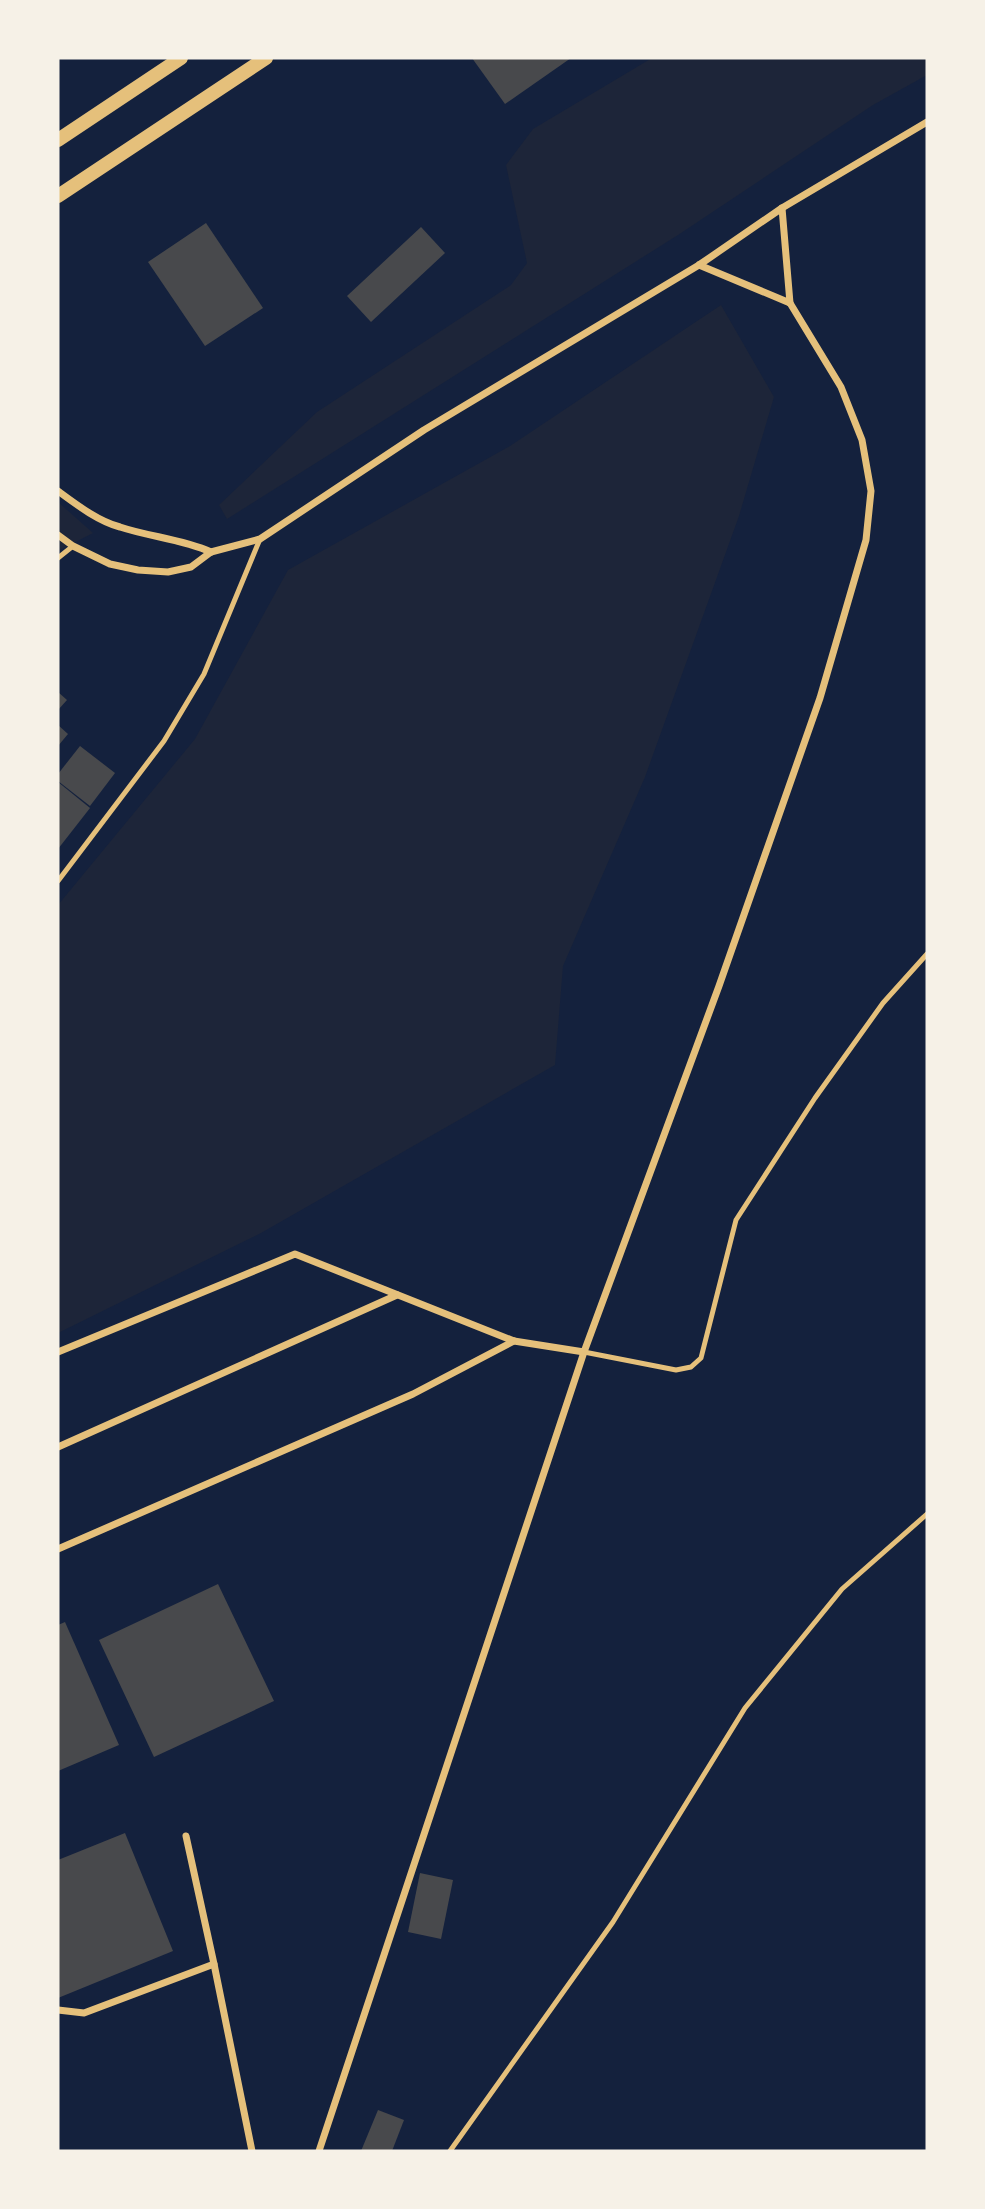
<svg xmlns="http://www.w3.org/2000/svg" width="985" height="2209" font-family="Arial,sans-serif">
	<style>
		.green { fill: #1d2539 }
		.building { fill: #48494c }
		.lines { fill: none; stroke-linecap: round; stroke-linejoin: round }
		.service { stroke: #e5c07b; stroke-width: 5 }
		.minor { stroke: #e5c07b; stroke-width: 7 }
		.secondary { stroke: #e5c07b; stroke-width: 14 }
	</style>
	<rect width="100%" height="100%" fill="#14213d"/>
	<g class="green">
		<polygon points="652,58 927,58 927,75 873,105 678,235 227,519 219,505 317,412 511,285 527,263 506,165 533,129"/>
		<polygon points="721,305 774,397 739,516 645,777 563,966 555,1065 261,1233 58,1333 58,905 195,739 288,570 510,446"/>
		<polygon points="58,502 93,533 58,551"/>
	</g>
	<g class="building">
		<polygon points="472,58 571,58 505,104"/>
		<polygon points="206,223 263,308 205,346 148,262"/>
		<polygon points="421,227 445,253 371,322 347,296"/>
		<polygon points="58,692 67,700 58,710"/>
		<polygon points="58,725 68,734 58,746"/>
		<polygon points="80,746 115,773 90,806 58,781 58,774"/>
		<polygon points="58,782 90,808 58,849"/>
		<polygon points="218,1584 274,1701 154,1757 99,1640"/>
		<polygon points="65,1622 119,1745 58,1771 58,1625"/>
		<polygon points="125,1833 173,1951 58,1998 58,1860"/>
		<polygon points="420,1873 453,1880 441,1939 408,1932"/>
		<polygon points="378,2110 404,2120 392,2151 361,2151"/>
	</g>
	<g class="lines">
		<g class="service">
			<polyline points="58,558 73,546"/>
			<polyline points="58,881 164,741 204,674 260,539"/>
			<polyline points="584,1352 676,1370 691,1367 701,1358 736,1220 815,1098 883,1003 927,954"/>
			<polyline points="450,2151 613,1922 745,1708 842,1589 927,1514"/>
		</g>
		<g class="minor">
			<polyline points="782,208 790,303"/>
			<path d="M58 491C77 505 98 521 120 527 150 537 182 539 211 552"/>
			<polyline points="58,535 73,546 110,564 138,570 168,572 191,567 211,552 260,539 424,430 699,265 782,208 927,122"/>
			<polyline points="58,1352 295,1254 514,1341 584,1352"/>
			<polyline points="58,1447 397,1295"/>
			<polyline points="58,1549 413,1394 514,1341"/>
			<polyline points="186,1836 214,1964"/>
			<polyline points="58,2010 84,2013 214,1964 252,2151"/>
			<polyline points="319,2151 584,1352 719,986 820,698 866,540 871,491 862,440 841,387 790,303 699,265"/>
		</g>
		<g class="secondary">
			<polyline points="58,140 181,58"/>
			<polyline points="58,196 266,58"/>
		</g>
	</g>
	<rect width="985" height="2209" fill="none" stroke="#f6f1e7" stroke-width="119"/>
</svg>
